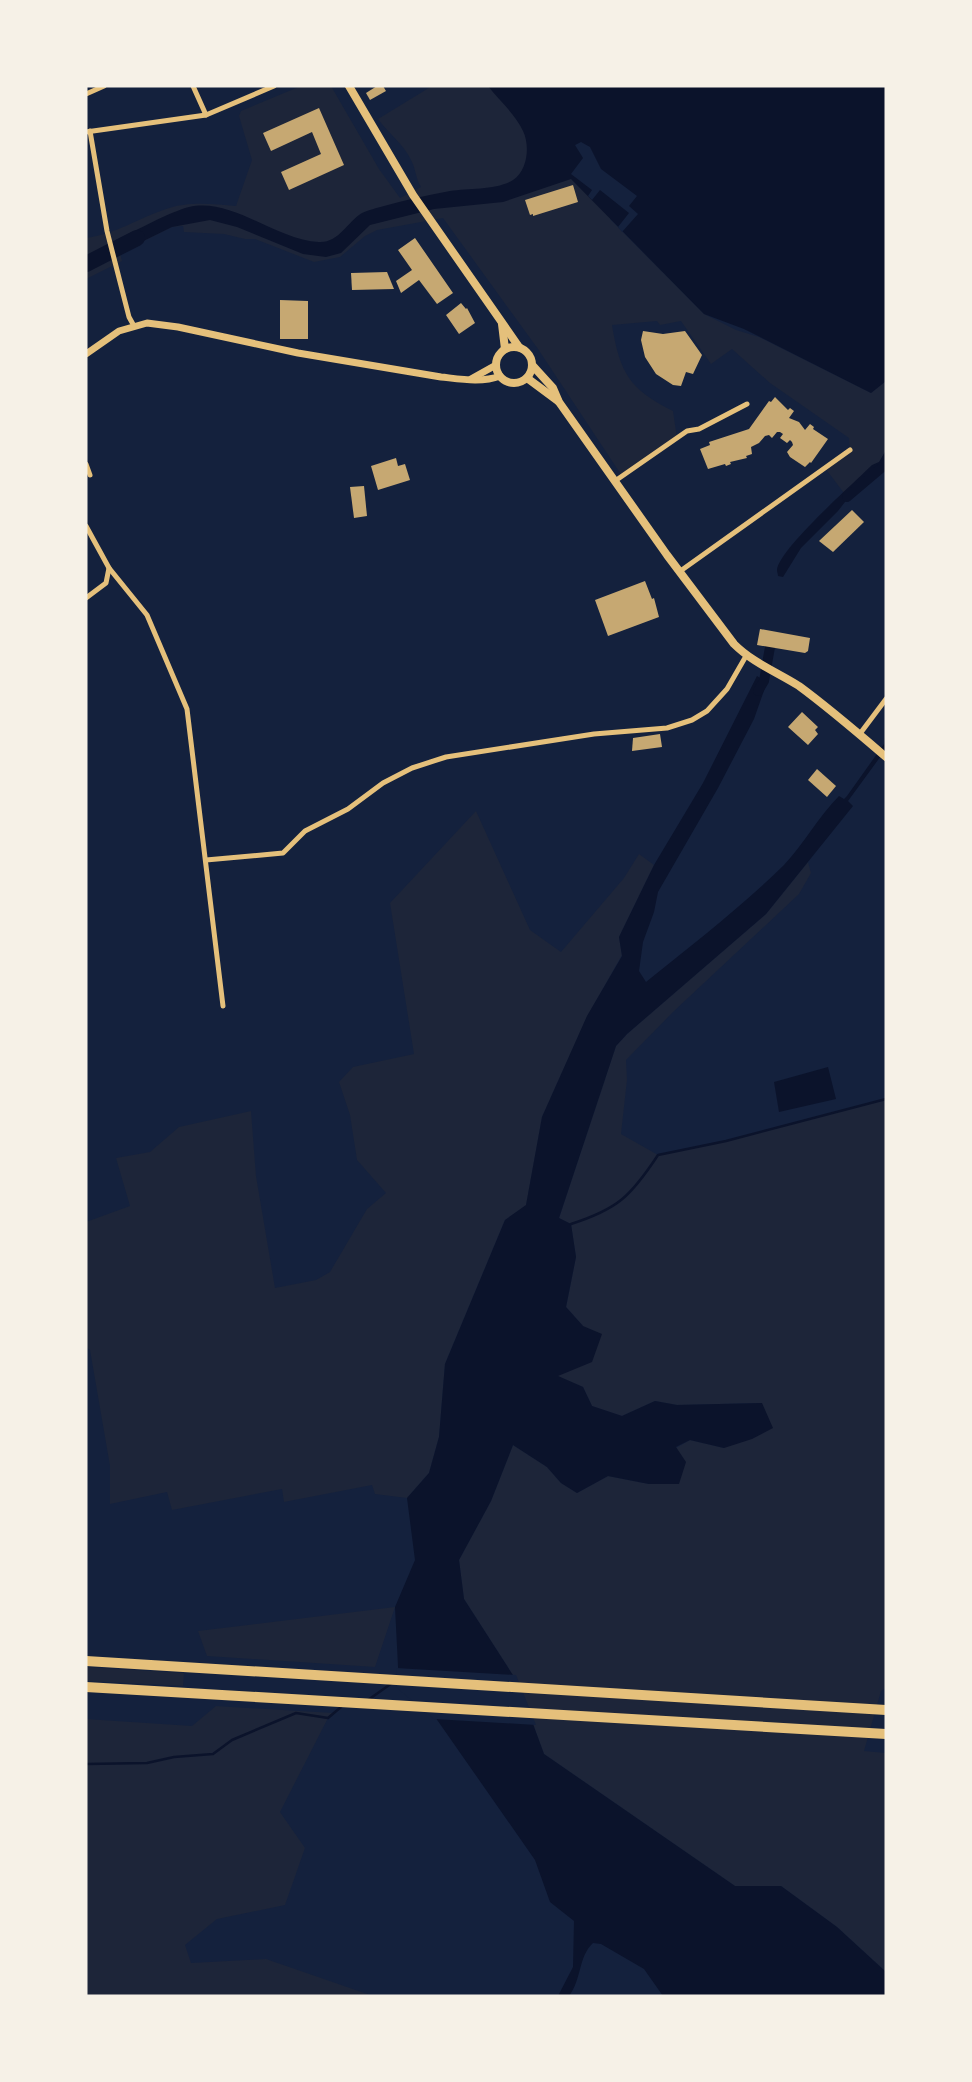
<svg xmlns="http://www.w3.org/2000/svg" width="972" height="2082" font-family="'Titillium Web',sans-serif">
	<style>
		.green { fill: #1d2539 }
		.water { fill: #0b132b }
		.pier { fill: #14213d }
		.lines { fill: none; stroke-linecap: round; stroke-linejoin: round }
		.stream { stroke: #0b132b; stroke-width: 2.5 }
		.canal { stroke: #0b132b; stroke-width: 10 }
		.river { stroke: #0b132b; stroke-width: 16 }
		.building { fill: #c6a872 }
		.minor { stroke: #e5c07b; stroke-width: 5 }
		.tertiary { stroke: #e5c07b; stroke-width: 7 }
		.secondary { stroke: #e5c07b; stroke-width: 8 }
		.motorway { stroke: #e5c07b; stroke-width: 10 }
	</style>
	<rect width="100%" height="100%" fill="#14213d"/>
	<g class="green">
		<path d="M301 86H331L379 169 400 198 421 187C416 179 416 171 412 162 404 144 389 134 378 119L432 86H886L610 219 704 314 736 330 759 337 871 393 886 381V464L847 497 825 468 850 450 849 438 770 383 732 349 711 364 681 321 660 325 657 321 612 325C620 373 629 389 673 411L677 438 622 476 538 349 443 218 377 230 365 236 340 257 314 262 255 239H245L224 234 184 232 183 226 172 227 120 253 122 261 86 279V238C119 233 136 219 166 209 188 201 213 204 236 206L252 160 239 116 241 111Z"/>
		<polygon points="476,811 530,930 561,952 624,878 639,854 654,865 619,937 622,955 587,1017 542,1117 526,1206 505,1220 445,1364 439,1437 429,1473 407,1498 375,1494 372,1485 284,1502 282,1489 172,1510 167,1492 110,1504 110,1466 90,1350 86,1347 86,1222 130,1206 116,1158 150,1152 179,1127 251,1111 256,1176 275,1288 316,1280 330,1272 367,1209 386,1193 357,1160 350,1115 339,1082 353,1067 414,1054 390,903"/>
		<polygon points="808,862 811,873 799,894 673,1012 626,1060 627,1080 621,1134 658,1155 726,1141 886,1099 886,1688 881,1691 864,1751 886,1753 886,1972 837,1927 781,1886 735,1886 544,1754 518,1683 464,1599 459,1560 491,1501 513,1445 547,1467 561,1483 577,1493 608,1476 649,1484 676,1448 690,1440 724,1448 762,1403 677,1405 655,1401 622,1416 592,1406 583,1387 557,1376 583,1326 566,1307 576,1257 571,1224 559,1218 616,1046 627,1034 766,914"/>
		<polygon points="395,1607 375,1667 207,1656 198,1631"/>
		<polygon points="86,1667 184,1673 183,1686 86,1681"/>
		<polygon points="216,1706 333,1713 328,1718 280,1812 305,1848 285,1905 217,1919 185,1945 191,1963 266,1959 373,1996 86,1996 86,1719 192,1726"/>
	</g>
	<g class="water">
		<path d="M488 86H886V381L871 393 744 329 704 314 571 179 503 202 434 209 370 225 341 253 326 257 303 254 237 227 210 220 172 227 119 253 116 240C136 231 169 212 189 207 232 197 276 240 319 242 339 243 347 222 362 213 368 210 377 208 384 206 405 200 428 195 450 191 469 188 497 190 513 180 528 170 530 145 523 131 516 115 499 100 488 86Z"/>
		<path d="M886 450V468L881 465 859 484 838 511 801 548 783 577 778 576C778 574 777 572 777 570 778 550 855 482 872 465L879 462Z"/>
		<path d="M757 676 767 682 754 719 718 788 658 892 654 912 643 942 639 971 646 982C693 944 741 907 784 865 804 844 818 817 839 796L844 799 847 796 884 744 886 731V749L848 801 853 806 766 914 627 1034 616 1046 559 1218 571 1224 576 1257 566 1307 583 1326 602 1334 592 1362 558 1376 583 1387 592 1406 622 1416 655 1401 677 1405 762 1403 773 1428 752 1439 724 1448 690 1440 676 1447 686 1462 679 1484H649L608 1476 577 1493 561 1483 547 1467 513 1445 491 1501 459 1560 464 1599 518 1683 544 1754 735 1886H781L837 1927 886 1972V1996H663L644 1969 601 1944 593 1943C578 1957 582 1979 569 1996H558L573 1967 574 1921 550 1902 535 1860 433 1714 399 1686 395 1607 415 1560 407 1498 429 1473 439 1437 445 1364 505 1220 526 1205 542 1117 587 1016 622 956 619 937 654 865 703 783Z"/>
		<polygon points="828,1067 836,1099 779,1112 774,1082"/>
	</g>
	<g class="pier">
		<polygon points="581,142 590,147 601,169 637,196 629,206 638,214 622,232 618,227 629,213 600,190 592,200 588,196 592,190 571,174 583,158 575,145"/>
		<polygon points="396,1668 516,1675 536,1725 434,1719 397,1688"/>
	</g>
	<g class="lines">
		<g class="stream">
			<path d="M571 1224C618 1209 631 1196 658 1155L726 1141 886 1099"/>
			<polyline points="368,1700 392,1683"/>
			<polyline points="86,1764 147,1763 174,1757 213,1754 232,1740 296,1713 328,1718 341,1707"/>
		</g>
		<g class="canal">
			<polyline points="847,497 886,464"/>
			<polyline points="758,691 764,681 770,647"/>
		</g>
		<polyline class="river" points="86,264 137,238"/>
	</g>
	<g class="building">
		<polygon points="377,86 383,86 386,91 370,100 366,93"/>
		<polygon points="319,108 344,165 289,190 281,172 321,154 312,132 271,151 263,133"/>
		<polygon points="573,185 578,202 533,216 533,214 530,215 525,200"/>
		<polygon points="415,238 453,293 437,304 419,280 401,293 396,281 412,270 398,250"/>
		<polygon points="387,272 394,289 352,290 351,273"/>
		<polygon points="280,300 308,301 308,339 280,339"/>
		<polygon points="461,303 466,309 467,308 475,323 459,334 446,315"/>
		<polygon points="643,331 663,334 685,331 702,355 693,374 686,372 681,386 673,385 656,374 645,357 641,340"/>
		<polygon points="775,397 788,410 790,408 794,411 789,418 799,422 805,430 810,424 814,427 813,429 828,439 811,463 810,462 805,467 790,457 787,452 793,445 792,442 790,440 787,443 780,438 783,434 780,432 777,432 772,438 769,435 765,436 759,443 751,447 752,454 746,456 747,458 730,462 731,464 726,466 725,464 708,469 700,449 710,445 709,442 749,429 769,401 771,402"/>
		<polygon points="396,458 398,466 405,464 410,480 378,490 371,466"/>
		<polygon points="364,486 367,516 354,518 350,487"/>
		<polygon points="852,510 864,522 833,552 819,541"/>
		<polygon points="645,581 652,599 654,598 659,617 608,636 595,600"/>
		<polygon points="760,629 810,638 808,651 805,653 757,645"/>
		<polygon points="802,712 818,727 815,730 818,734 808,745 788,727"/>
		<polygon points="660,734 662,747 632,751 633,738"/>
		<polygon points="817,769 836,786 827,797 808,780"/>
	</g>
	<g class="lines">
		<g class="minor">
			<polyline points="193,86 206,115"/>
			<polyline points="86,94 104,86"/>
			<polyline points="90,131 107,231 129,317 134,326"/>
			<polyline points="86,132 206,115 274,86"/>
			<polyline points="86,464 90,475"/>
			<polyline points="615,481 687,431 699,429 747,404"/>
			<polyline points="86,526 109,568 106,583 86,598"/>
			<polyline points="109,568 147,615 187,709 223,1006"/>
			<polyline points="679,572 850,450"/>
			<polyline points="859,735 886,699"/>
			<polyline points="206,860 283,853 305,831 348,809 383,783 412,768 446,757 594,734 667,728 692,720 707,711 727,689 746,656"/>
		</g>
		<g class="tertiary">
			<path d="M86 354 119 331 147 323 178 327 298 353 441 377C460 379 482 383 500 376"/>
			<polyline points="471,379 496,365"/>
		</g>
		<g class="secondary">
			<polyline points="349,86 413,195 519,347"/>
			<polyline points="502,324 505,349"/>
			<circle cx="514" cy="365" r="18"/>
			<path d="M533 366 553 388 559 402 667 555 734 644C753 663 777 672 799 686 829 708 858 733 886 757"/>
			<polyline points="527,378 558,401"/>
		</g>
		<g class="motorway">
			<polyline points="86,1661 886,1710"/>
			<polyline points="86,1687 886,1734"/>
		</g>
	</g>
	<rect width="972" height="2082" fill="none" stroke="#f6f1e7" stroke-width="175"/>
</svg>
